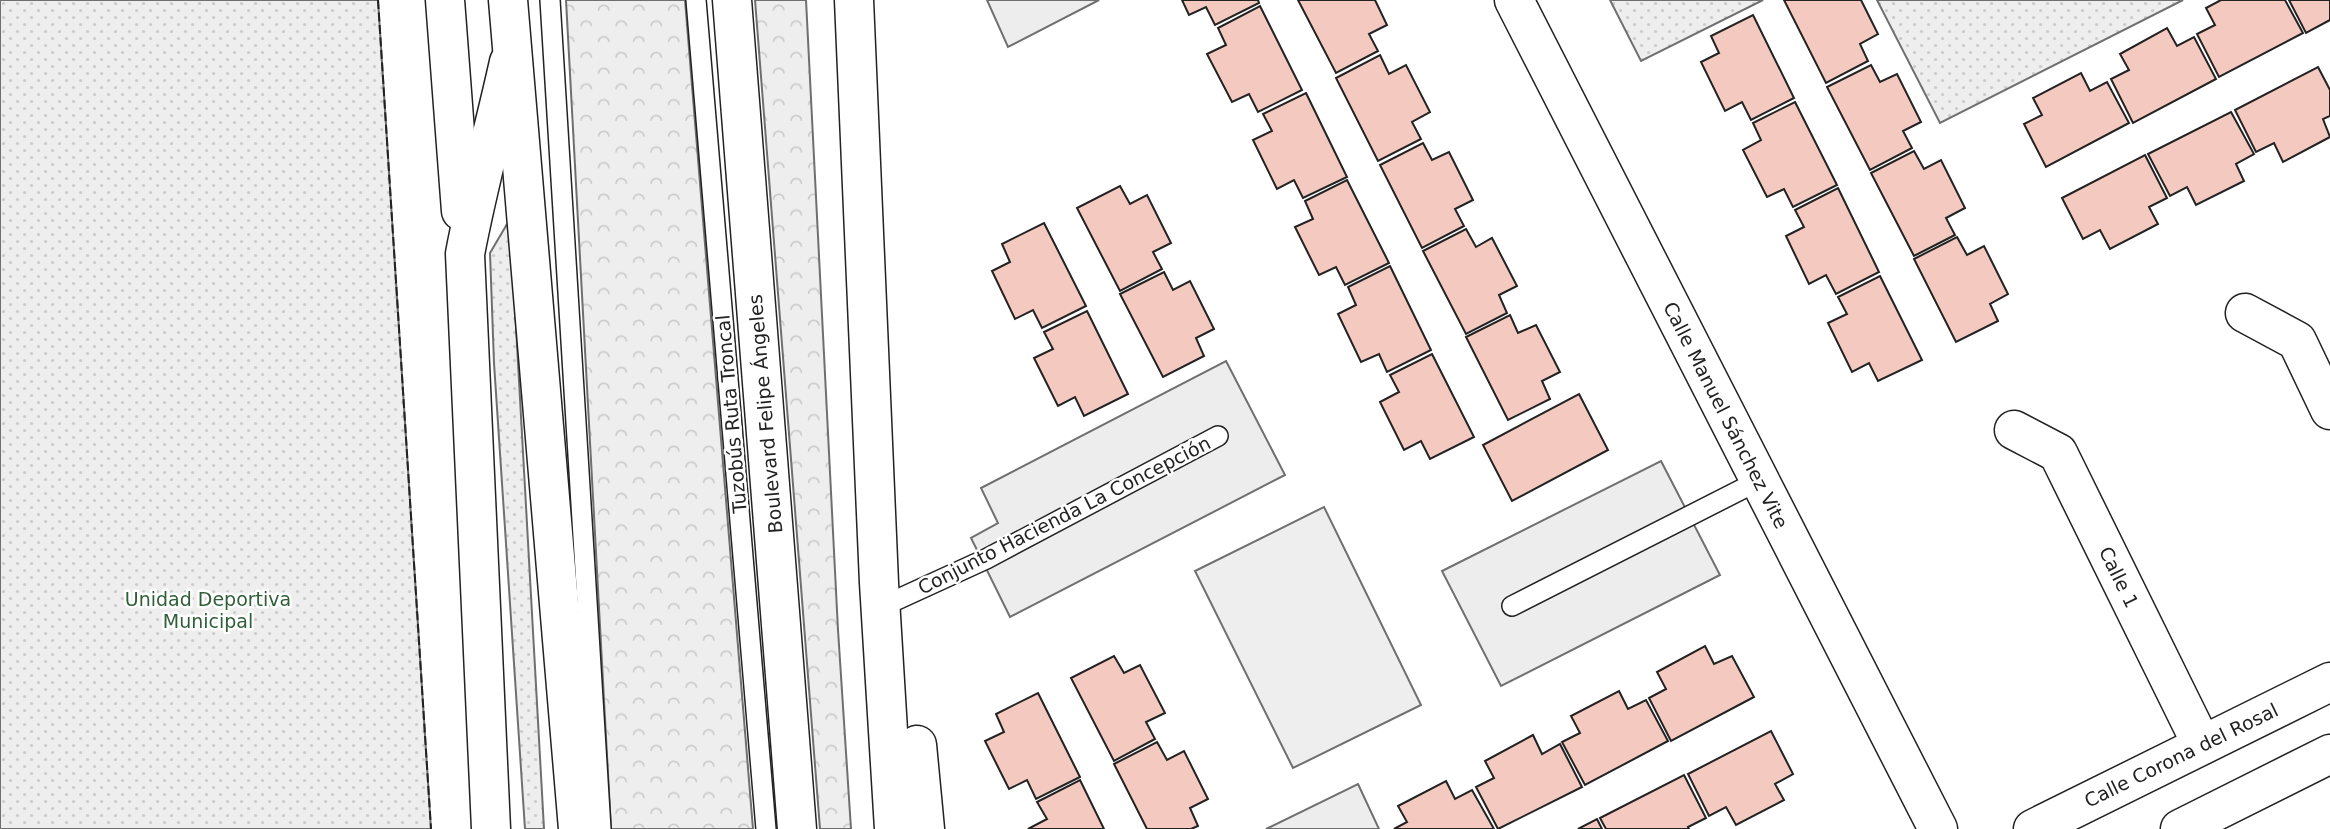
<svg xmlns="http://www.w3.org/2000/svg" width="2330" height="829" font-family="'DejaVu Sans',sans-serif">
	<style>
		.grass { fill: #eee; stroke: #6f6f6f; stroke-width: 2 }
		.forest { fill: url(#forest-crowns); stroke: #6f6f6f; stroke-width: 2 }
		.garden { fill: url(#garden-dots); stroke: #6f6f6f; stroke-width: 2 }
		.parking { fill: #ededed; stroke: #6f6f6f; stroke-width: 2 }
		.building { fill: #f3c9c0; stroke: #222; stroke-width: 2 }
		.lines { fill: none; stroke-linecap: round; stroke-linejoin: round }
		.lane-casing { stroke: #222; stroke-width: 22 }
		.street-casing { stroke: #222; stroke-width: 41 }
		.primary-casing { stroke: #222; stroke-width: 41 }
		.highway-casing { stroke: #222; stroke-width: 41 }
		.lane { stroke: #fff; stroke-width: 19 }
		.street { stroke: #fff; stroke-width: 38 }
		.primary { stroke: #fff; stroke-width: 38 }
		.highway { stroke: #fff; stroke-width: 38 }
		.fence { stroke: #222; stroke-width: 2; stroke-dasharray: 9 3.5; stroke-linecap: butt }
		.labels { text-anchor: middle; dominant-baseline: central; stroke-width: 5; stroke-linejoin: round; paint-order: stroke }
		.street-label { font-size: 19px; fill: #222; stroke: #fff }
		.park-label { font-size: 19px; fill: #2f5e38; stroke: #fff }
	</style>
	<defs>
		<pattern id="forest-crowns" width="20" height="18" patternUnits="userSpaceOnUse" patternTransform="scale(1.75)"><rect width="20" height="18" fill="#eee"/><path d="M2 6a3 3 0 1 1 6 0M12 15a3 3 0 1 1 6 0" fill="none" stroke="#ccc"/></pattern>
		<pattern id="garden-dots" width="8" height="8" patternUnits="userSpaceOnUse" patternTransform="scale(1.75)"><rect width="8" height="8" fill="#eee"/><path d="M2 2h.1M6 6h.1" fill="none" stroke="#ccc" stroke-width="1.8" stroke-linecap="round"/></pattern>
	</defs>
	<rect width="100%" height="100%" fill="#fff"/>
	<polygon class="grass" points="1324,507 1421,705 1293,768 1195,571"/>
	<g class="forest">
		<polygon points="566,0 685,0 753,829 611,829"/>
		<polygon points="755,0 806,0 838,630 851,829 820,829"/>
	</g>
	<g class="garden">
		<polygon points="0,0 378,0 431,829 0,829"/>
		<polygon points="1610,0 1763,0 1641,61"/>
		<polygon points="1877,0 2183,0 1940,123"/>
		<polygon points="510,219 544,829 525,829 494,363 490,253"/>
	</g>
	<g class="parking">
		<polygon points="987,0 1099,0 1008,47"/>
		<polygon points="1226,361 1285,475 1010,617 971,538 998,523 981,488"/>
		<polygon points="1661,461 1720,575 1501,686 1442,571"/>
		<polygon points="1358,784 1379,829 1266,829"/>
	</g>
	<g class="building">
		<polygon points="1182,0 1258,0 1259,3 1215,25 1206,7 1189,15"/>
		<polygon points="1298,0 1375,0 1387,25 1369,34 1378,51 1336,73"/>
		<polygon points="1784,0 1861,0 1878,34 1860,44 1868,61 1826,83"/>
		<polygon points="2221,0 2285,0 2303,33 2219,77 2197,34 2215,25 2206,8"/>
		<polygon points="2289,0 2330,0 2330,20 2306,33"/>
		<polygon points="1260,6 1302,90 1258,112 1249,94 1232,102 1207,54 1226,45 1218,28"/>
		<polygon points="1753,15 1794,98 1751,120 1742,102 1725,111 1701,62 1719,53 1711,36"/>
		<polygon points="2167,28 2177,46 2194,37 2216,79 2133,123 2111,79 2129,70 2120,54"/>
		<polygon points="1380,55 1389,74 1406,65 1430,112 1412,122 1421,139 1378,161 1336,78"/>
		<polygon points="1871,65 1880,82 1897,74 1921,122 1903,131 1912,148 1870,170 1827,87"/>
		<polygon points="2318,67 2330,90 2330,116 2323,119 2330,137 2283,162 2274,143 2256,152 2235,110"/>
		<polygon points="2081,73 2090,91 2107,82 2129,123 2046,167 2024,124 2042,115 2033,98"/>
		<polygon points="1306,93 1347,177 1303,198 1294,180 1277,189 1253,140 1272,131 1263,114"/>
		<polygon points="1795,102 1837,185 1793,207 1784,189 1767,197 1743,150 1761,140 1753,123"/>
		<polygon points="2231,112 2254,154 2236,164 2244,181 2196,205 2187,187 2170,196 2148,154"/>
		<polygon points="1423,143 1432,160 1449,152 1473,200 1455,209 1464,226 1422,248 1380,165"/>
		<polygon points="1914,151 1924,169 1941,160 1965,208 1946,218 1955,235 1914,256 1871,173"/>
		<polygon points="2145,155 2167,198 2149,207 2158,224 2110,249 2100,230 2083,239 2062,198"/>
		<polygon points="1347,180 1389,263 1345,285 1336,267 1319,275 1295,227 1313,219 1305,201"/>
		<polygon points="1120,186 1130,204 1147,195 1171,243 1153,252 1162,269 1120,291 1077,208"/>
		<polygon points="1838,188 1879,272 1836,294 1826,275 1809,284 1786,236 1804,227 1795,210"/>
		<polygon points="1044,223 1086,306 1042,328 1033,310 1015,319 992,271 1010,262 1002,244"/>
		<polygon points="1466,229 1476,247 1492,238 1517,286 1499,295 1507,313 1466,334 1423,251"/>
		<polygon points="1957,237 1967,255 1984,246 2008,294 1990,304 1998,321 1956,342 1914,259"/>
		<polygon points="1390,266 1431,350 1387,372 1379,354 1361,362 1338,314 1356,305 1348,287"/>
		<polygon points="1164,272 1173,290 1190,281 1214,329 1196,338 1204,356 1163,377 1120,294"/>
		<polygon points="1880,276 1922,360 1878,381 1869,363 1852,372 1828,323 1847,314 1838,297"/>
		<polygon points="1087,311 1128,394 1084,416 1075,397 1058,406 1034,358 1053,349 1044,332"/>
		<polygon points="1510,315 1518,333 1536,325 1560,372 1542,381 1550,399 1508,420 1466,337"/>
		<polygon points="1432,354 1474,437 1430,459 1421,441 1404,450 1380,402 1399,392 1390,375"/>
		<polygon points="1579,394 1608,450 1512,501 1483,445"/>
		<polygon points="1705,646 1714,664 1732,656 1754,697 1671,741 1649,698 1666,689 1657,672"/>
		<polygon points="1114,656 1124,673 1140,665 1165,713 1146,722 1155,739 1114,761 1071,678"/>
		<polygon points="1619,691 1628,709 1646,700 1668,741 1585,785 1562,742 1580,733 1571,716"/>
		<polygon points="1038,693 1080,777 1036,799 1027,780 1009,789 985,741 1004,732 996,714"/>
		<polygon points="1771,731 1793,774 1775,784 1784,800 1736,825 1726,807 1709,816 1688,774"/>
		<polygon points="1533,735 1542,754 1560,744 1582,787 1498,829 1476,787 1494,778 1485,761"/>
		<polygon points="1157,742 1167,760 1184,751 1208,799 1190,808 1198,826 1191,829 1147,829 1114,764"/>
		<polygon points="1684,775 1706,818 1688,827 1689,829 1606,829 1600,818"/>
		<polygon points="1080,780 1104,829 1028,829 1047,819 1037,802"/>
		<polygon points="1446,781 1455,799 1472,790 1494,829 1394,829 1407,822 1398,806"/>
		<polygon points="1597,819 1602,829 1578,829"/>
	</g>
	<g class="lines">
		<defs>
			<g id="lane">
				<polyline points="550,0 601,829"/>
				<polyline points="696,0 766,829"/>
				<polyline points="881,587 892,602 986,559 1218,436"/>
				<polyline points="1512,606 1760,480"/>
			</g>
			<g id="street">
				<polyline points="1514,0 1938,829"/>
				<polyline points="2245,313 2297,341 2330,410"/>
				<polyline points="2014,430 2058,453 2202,745"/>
				<polyline points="917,745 925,829"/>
				<polyline points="2033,829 2330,682"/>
				<polyline points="2180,829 2330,754"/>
			</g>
			<g id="primary">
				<polyline points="445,0 461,211"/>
				<polyline points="854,0 879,583 894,829"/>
				<path d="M491 829 465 254C477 189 495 126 509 62"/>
			</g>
			<g id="highway">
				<polyline points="508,0 578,829"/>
				<polyline points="732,0 797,829"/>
			</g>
		</defs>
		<use href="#lane" class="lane-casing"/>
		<use href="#street" class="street-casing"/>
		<use href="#primary" class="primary-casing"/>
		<use href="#highway" class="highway-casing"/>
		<use href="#lane" class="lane"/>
		<use href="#street" class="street"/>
		<use href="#primary" class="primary"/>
		<use href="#highway" class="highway"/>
		<polyline class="fence" points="378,0 431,829"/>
	</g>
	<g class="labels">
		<g class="street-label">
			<text transform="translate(731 414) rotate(-95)">Tuzobús Ruta Troncal</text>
			<text transform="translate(765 414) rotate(-95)">Boulevard Felipe Ángeles</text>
			<text transform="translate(1726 415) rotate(63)">Calle Manuel Sánchez Vite</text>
			<text transform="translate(1064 515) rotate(-27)">Conjunto Hacienda La Concepción</text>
			<text transform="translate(2119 577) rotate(64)">Calle 1</text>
			<text transform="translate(2181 755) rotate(-26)">Calle Corona del Rosal</text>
		</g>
		<g class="park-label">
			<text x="208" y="599">Unidad Deportiva<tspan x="208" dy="22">Municipal</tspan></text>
		</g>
	</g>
</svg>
